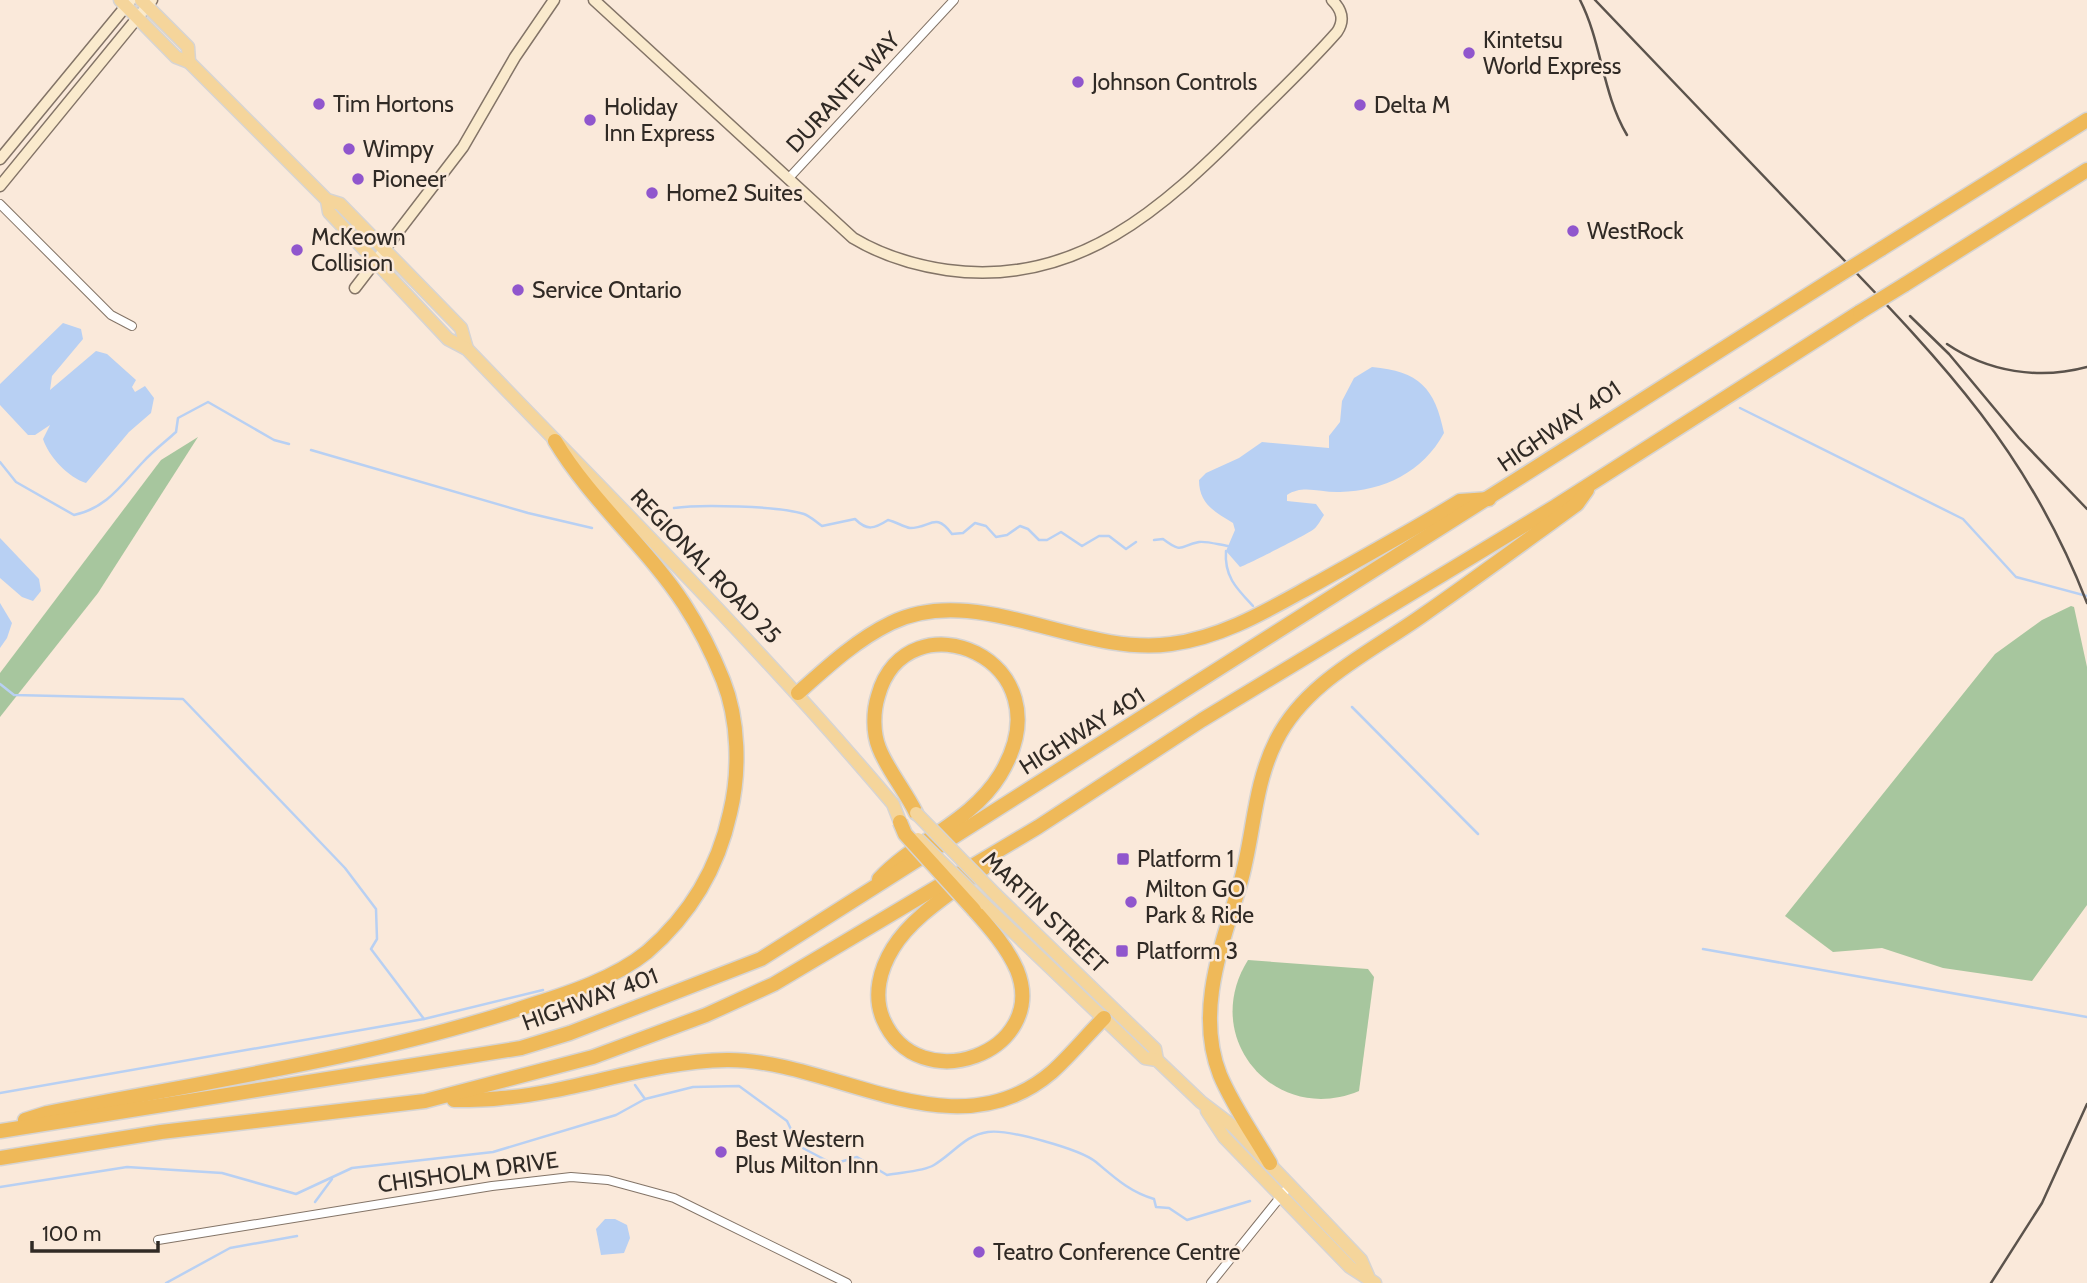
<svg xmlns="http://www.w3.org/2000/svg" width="2087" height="1283" font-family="Cabin,sans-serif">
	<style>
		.green { fill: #a7c69e }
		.water { fill: #b8d0f3 }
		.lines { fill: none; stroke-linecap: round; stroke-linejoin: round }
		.stream { stroke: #b8d0f3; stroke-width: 2.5 }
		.street-casing { stroke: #837467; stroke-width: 10 }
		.secondary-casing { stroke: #837467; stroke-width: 13 }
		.primary-casing { stroke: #d6d4d3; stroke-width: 15 }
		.highway-casing { stroke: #d6d4d3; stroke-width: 17 }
		.street { stroke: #fff; stroke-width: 8 }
		.secondary { stroke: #faeacd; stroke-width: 10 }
		.primary { stroke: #f5d59b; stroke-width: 12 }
		.highway { stroke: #efb959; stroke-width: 14 }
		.rail { stroke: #5b534c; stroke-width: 2.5 }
		.primary-bridge-casing { stroke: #d6d4d3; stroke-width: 15; stroke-linecap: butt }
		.highway-bridge-casing { stroke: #d6d4d3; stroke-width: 17; stroke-linecap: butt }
		.primary-bridge { stroke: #f5d59b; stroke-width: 12 }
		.highway-bridge { stroke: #efb959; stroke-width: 14 }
		.poi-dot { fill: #9056cd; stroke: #fae9da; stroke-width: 2.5 }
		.labels { text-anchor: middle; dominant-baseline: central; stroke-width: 5; stroke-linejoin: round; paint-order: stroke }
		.poi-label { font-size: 23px; fill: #302a25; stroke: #fae9da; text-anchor: start }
		.street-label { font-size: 23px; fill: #302a25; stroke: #fae9da }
	</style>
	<rect width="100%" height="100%" fill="#fae9da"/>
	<g class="green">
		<polygon points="198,437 98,593 0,717 0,673 161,460"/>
		<polygon points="2071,606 2074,607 2087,667 2087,905 2032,981 1943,968 1882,948 1833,952 1785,916 1995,654 2042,620"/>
		<path d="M1248 960 1368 969 1374 977 1359 1091C1275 1126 1199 1038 1248 960Z"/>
	</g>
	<g class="water">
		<path d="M63 323 81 329 83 339 52 376 50 390 96 351 107 354 136 380 132 387 135 392 145 386 154 398 151 413 129 432 86 483C68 477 49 457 43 439L50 425 35 435H28L0 405V384Z"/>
		<path d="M1372 367C1419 371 1435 388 1444 433 1423 472 1384 491 1340 492 1321 493 1303 484 1287 495V501L1316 504 1324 515C1321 519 1318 526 1314 529 1310 533 1246 565 1240 567L1226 551 1235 530 1233 523C1215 512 1199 504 1199 480L1206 473 1239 458 1262 442 1329 448V436L1340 422 1342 401 1354 378Z"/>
		<polygon points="0,538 39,579 41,591 33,601 22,597 0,578"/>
		<polygon points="0,603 12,623 7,638 0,648"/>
		<polygon points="605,1219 615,1219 627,1225 630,1238 624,1253 601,1255 596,1229"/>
	</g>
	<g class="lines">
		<g class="stream">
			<polyline points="1740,408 1963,519 2016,577 2087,596"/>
			<polyline points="311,450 528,513 592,528"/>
			<path d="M0 462 16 482 74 515C107 508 121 485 143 462 153 451 165 442 176 432L178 418 208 402 274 440 289 444"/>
			<path d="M674 508C700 504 779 506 804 514 810 516 816 522 822 526L855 519C867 531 874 529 888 520 896 522 904 527 910 528 931 528 935 511 952 534L963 533 975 523 986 526 996 537 1007 535 1020 526 1028 529 1039 540H1047L1061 532 1082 546 1099 536H1109L1126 549 1136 542"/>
			<path d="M1154 540 1163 539C1184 555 1180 545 1199 542 1207 541 1220 545 1228 546"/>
			<path d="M1226 551C1224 576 1236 588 1253 606"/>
			<polyline points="0,684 14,695 183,699 345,868 376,909 377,939 371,949 424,1019"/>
			<polyline points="1352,707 1478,834"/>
			<polyline points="1703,949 2087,1017"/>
			<polyline points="635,1085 645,1099"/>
			<polyline points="0,1093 424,1019 543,990"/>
			<path d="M0 1187 127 1167 222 1173 296 1194 352 1168 493 1152 616 1115 645 1099 693 1087 739 1086 787 1121 799 1146 833 1164 857 1157 887 1175C901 1172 922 1172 934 1165 954 1153 965 1135 988 1132 1008 1129 1080 1149 1096 1162 1115 1178 1130 1192 1154 1199L1156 1207 1169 1208 1187 1220 1250 1201"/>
			<polyline points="315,1202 332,1179"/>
			<polyline points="166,1283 230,1248 297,1236"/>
		</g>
		<defs>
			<g id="street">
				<polyline points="788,179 954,0"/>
				<polyline points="0,204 111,315 132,326"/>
				<polyline points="158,1240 492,1186 571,1177 608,1180 674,1198 847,1283"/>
				<polyline points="1211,1283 1290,1185"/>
			</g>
			<g id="secondary">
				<path d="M594 0 853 238C883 256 913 265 947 270 1077 288 1163 208 1248 123 1278 93 1309 64 1337 32 1345 20 1342 10 1332 0"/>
				<polyline points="0,159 131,0"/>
				<polyline points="0,186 152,0"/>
				<polyline points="355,288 463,147 515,57 554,0"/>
			</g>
			<g id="primary">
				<polyline points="120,0 176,57 189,62 327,200 340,204 461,328 467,349"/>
				<polyline points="141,0 188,47 189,62"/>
				<path d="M327 200 329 212 448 339 467 349C611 499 759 645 893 804L900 822"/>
				<polyline points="996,895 1155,1049 1157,1060"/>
				<polyline points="983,903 1145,1058 1157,1060 1201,1102 1234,1127 1361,1260 1368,1276"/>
				<polyline points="1207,1111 1224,1137 1350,1267 1375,1283"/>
			</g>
			<g id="highway">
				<polyline points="1881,249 2087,120"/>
				<polyline points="1904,285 2087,170"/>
				<path d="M798 693C827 667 856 640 891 623 977 581 1079 657 1171 644 1225 637 1271 608 1317 583 1365 556 1413 530 1460 501L1489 499"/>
				<path d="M879 879C916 840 971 822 1000 775 1071 658 906 593 878 696 873 712 873 733 879 748 887 769 906 792 916 813"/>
				<path d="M974 910C990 928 1007 947 1017 970 1050 1052 918 1101 883 1019 873 995 880 969 893 948 914 914 955 891 985 867"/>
				<path d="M454 1100C470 1100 486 1100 502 1098 577 1092 650 1061 727 1060 834 1059 954 1156 1052 1072 1070 1056 1086 1036 1104 1018"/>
				<path d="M25 1120 47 1113C207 1081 376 1057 531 1005 569 993 615 978 647 952 690 915 718 868 730 813 740 772 739 720 723 680 713 655 699 627 684 604 646 546 591 501 555 441"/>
				<polyline points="0,1131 521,1048 570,1033 761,959 1836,277"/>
				<polyline points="0,1158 161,1132 425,1101 593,1057 706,1015 774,984 1038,827 1202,720 1556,506 1860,312"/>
				<path d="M1270 1163C1253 1134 1233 1106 1220 1075 1195 1012 1222 945 1240 884 1254 837 1253 787 1276 741 1305 682 1371 652 1423 615 1475 579 1526 541 1577 504L1587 490"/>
			</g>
		</defs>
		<use href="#street" class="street-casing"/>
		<use href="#secondary" class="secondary-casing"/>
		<use href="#primary" class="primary-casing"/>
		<use href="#highway" class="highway-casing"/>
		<use href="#street" class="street"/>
		<use href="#secondary" class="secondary"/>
		<use href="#primary" class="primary"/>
		<use href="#highway" class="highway"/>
		<g class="rail">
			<path d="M1580 0C1602 43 1602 93 1627 135"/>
			<path d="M1595 0C1669 78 1744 155 1818 233 1933 353 2026 444 2087 603"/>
			<polyline points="1910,316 1949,354 2019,438 2087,509"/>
			<path d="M1947 344C1988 372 2039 380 2087 367"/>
			<polyline points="1991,1283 2042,1203 2087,1104"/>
		</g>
		<defs>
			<g id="primary-bridge">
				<polyline points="916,813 996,895"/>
				<polyline points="918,839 983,903"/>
			</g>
			<g id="highway-bridge">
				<polyline points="1836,277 1881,249"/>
				<polyline points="1860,312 1904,285"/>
				<polyline points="900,822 905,834 974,910"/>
			</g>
		</defs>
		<use href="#primary-bridge" class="primary-bridge-casing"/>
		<use href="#highway-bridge" class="highway-bridge-casing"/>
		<use href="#primary-bridge" class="primary-bridge"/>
		<use href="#highway-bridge" class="highway-bridge"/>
	</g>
	<g class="poi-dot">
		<circle cx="1469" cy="53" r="7"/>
		<circle cx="1078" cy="82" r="7"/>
		<circle cx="319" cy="104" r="7"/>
		<circle cx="1360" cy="105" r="7"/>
		<circle cx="590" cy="120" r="7"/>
		<circle cx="349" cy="149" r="7"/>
		<circle cx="358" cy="179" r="7"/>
		<circle cx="652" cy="193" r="7"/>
		<circle cx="1573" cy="231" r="7"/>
		<circle cx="297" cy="250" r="7"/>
		<circle cx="518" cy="290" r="7"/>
		<rect x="1116" y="852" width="14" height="14" rx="3.5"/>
		<circle cx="1131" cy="902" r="7"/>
		<rect x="1115" y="944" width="14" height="14" rx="3.5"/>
		<circle cx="721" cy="1152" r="7"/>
		<circle cx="979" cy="1252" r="7"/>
	</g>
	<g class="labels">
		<g class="poi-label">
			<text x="1483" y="40">Kintetsu<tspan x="1483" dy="26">World Express</tspan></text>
			<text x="1092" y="82">Johnson Controls</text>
			<text x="333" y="104">Tim Hortons</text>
			<text x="1374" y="105">Delta M</text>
			<text x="604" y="107">Holiday<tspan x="604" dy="26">Inn Express</tspan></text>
			<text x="363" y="149">Wimpy</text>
			<text x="372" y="179">Pioneer</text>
			<text x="666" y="193">Home2 Suites</text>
			<text x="1587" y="231">WestRock</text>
			<text x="311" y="237">McKeown<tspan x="311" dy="26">Collision</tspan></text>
			<text x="532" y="290">Service Ontario</text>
			<text x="1137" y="859">Platform 1</text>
			<text x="1145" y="889">Milton GO<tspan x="1145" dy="26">Park &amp; Ride</tspan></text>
			<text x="1136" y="951">Platform 3</text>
			<text x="735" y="1139">Best Western<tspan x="735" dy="26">Plus Milton Inn</tspan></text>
			<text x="993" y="1252">Teatro Conference Centre</text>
		</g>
		<g class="street-label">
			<text transform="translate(843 92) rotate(-47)">DURANTE WAY</text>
			<text transform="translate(1559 426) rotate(-34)">HIGHWAY 401</text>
			<text transform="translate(706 566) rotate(46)">REGIONAL ROAD 25</text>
			<text transform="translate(1082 731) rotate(-32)">HIGHWAY 401</text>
			<text transform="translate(1045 912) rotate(44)">MARTIN STREET</text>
			<text transform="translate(590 999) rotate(-20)">HIGHWAY 401</text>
			<text transform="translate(468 1172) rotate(-8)">CHISHOLM DRIVE</text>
		</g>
	</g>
	<path d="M32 1241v10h126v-10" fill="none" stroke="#302a25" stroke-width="3.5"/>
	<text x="42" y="1241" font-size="21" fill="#302a25" stroke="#fae9da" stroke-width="5" paint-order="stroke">100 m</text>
</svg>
